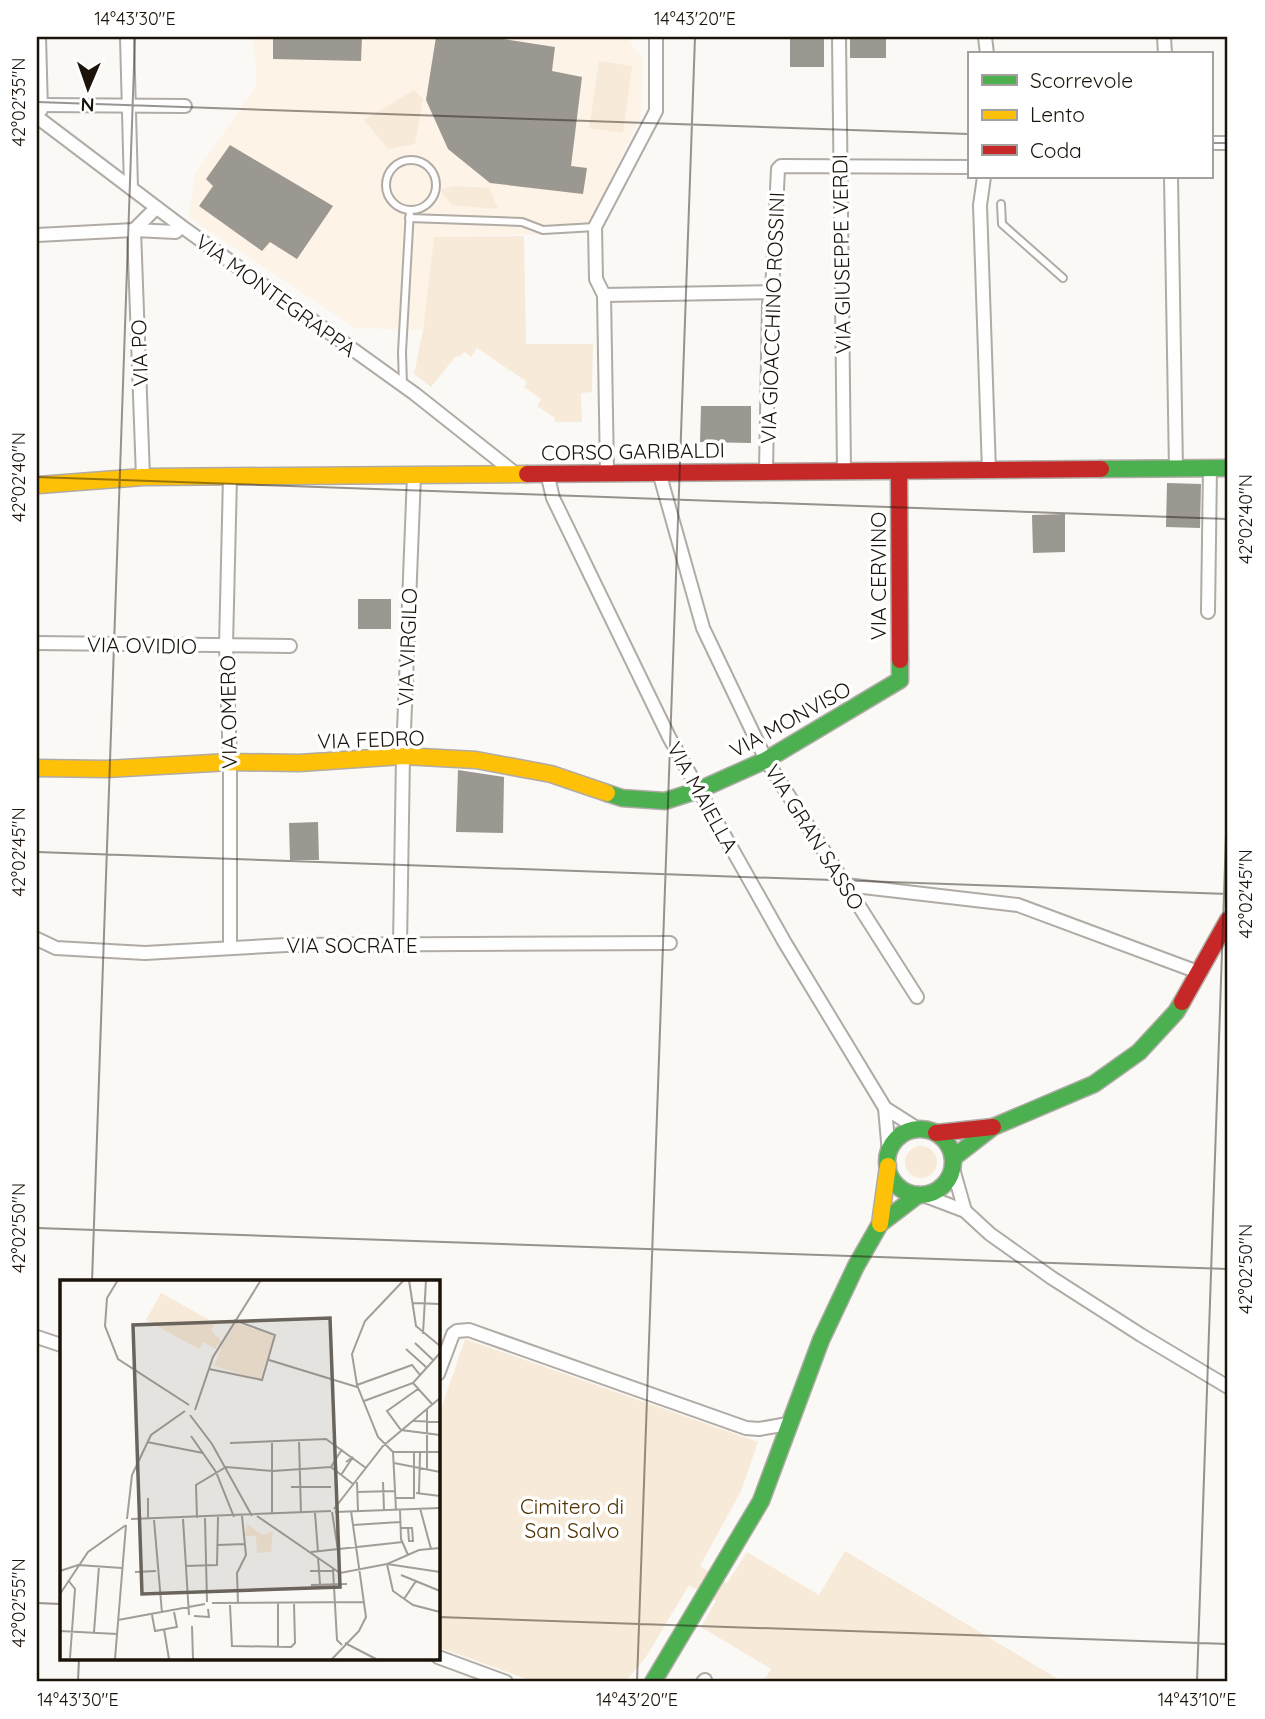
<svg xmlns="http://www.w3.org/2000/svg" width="1265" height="1719" font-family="Quicksand,sans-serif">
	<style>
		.built { fill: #fdf3e6 }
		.green { fill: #f8ead8 }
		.building { fill: #9b9791 }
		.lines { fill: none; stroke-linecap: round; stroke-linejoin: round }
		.lane-casing { stroke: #b0aba5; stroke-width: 10 }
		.street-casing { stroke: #b0aba5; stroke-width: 16 }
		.fast-casing { stroke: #b0aba5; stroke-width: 19 }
		.slow-casing { stroke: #b0aba5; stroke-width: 19 }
		.jam-casing { stroke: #b0aba5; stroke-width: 19 }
		.lane { stroke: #fefefe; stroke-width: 6 }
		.street { stroke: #fefefe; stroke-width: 12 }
		.fast { stroke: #4caf50; stroke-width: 16 }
		.slow { stroke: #ffc107; stroke-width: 16 }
		.jam { stroke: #c62828; stroke-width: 16 }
		.ticks { fill: none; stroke: #1c140a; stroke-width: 2; stroke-opacity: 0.45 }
		.labels { text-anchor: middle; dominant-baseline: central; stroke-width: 7; stroke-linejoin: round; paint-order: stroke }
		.street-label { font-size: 21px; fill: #1c140a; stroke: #fff }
		.park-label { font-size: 21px; fill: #503100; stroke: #fff }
		.inset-road { fill: none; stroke: #a29d98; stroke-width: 2 }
		.view { fill: #6a645d; fill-opacity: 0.15; stroke: #6a645d; stroke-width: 3.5 }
		.inset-edge { fill: none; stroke: #1c140a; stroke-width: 3.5 }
		.neatline { fill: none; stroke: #1c140a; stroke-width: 2.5 }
		.ticks-label { font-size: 18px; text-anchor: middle; fill: #1c140a }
	</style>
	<rect width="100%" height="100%" fill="#fbf9f6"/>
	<polygon class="built" points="253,37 627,37 643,60 641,116 588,227 589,233 434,237 423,330 355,328 189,217 195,174 257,85"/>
	<g class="green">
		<polygon points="599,61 632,66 623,133 589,128"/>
		<polygon points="414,90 423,99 415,144 388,149 364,120"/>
		<polygon points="453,186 489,188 498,209 452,205 440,190"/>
		<polygon points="524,236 526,344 593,344 592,392 581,393 582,422 554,422 555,418 537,406 541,399 524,387 527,382 477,348 471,357 464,352 459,357 456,356 431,387 414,374 423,330 434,237"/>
		<circle cx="921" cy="1162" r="16"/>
		<polygon points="465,1339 758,1442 741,1491 700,1566 727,1583 747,1552 819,1595 845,1551 1063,1682 763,1682 771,1669 701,1627 716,1601 689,1585 646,1657 625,1682 535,1682 438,1647 438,1418"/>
	</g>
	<g class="building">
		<polygon points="273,37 362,37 361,61 273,59"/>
		<polygon points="436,37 491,37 555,47 552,71 582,77 571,166 587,168 583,194 490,183 448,149 426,100"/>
		<rect x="790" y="37" width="34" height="30"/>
		<rect x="850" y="37" width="36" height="21"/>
		<polygon points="230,145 333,206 297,259 270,242 262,251 199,206 213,186 206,179"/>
		<polygon points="701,406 751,406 751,443 700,442"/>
		<polygon points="1167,483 1201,484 1200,528 1166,527"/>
		<polygon points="1065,514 1065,552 1033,553 1032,515"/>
		<rect x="358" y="599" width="33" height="30"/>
		<polygon points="458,770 504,777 503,833 456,832"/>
		<polygon points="318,822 319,860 290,860 289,823"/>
	</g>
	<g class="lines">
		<defs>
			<g id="lane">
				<circle cx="411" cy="185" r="25"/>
				<polyline points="1001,204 1002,224 1063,278"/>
				<polyline points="409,218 522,222 543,230 595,227"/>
				<polyline points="403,386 402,352 410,210"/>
			</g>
			<g id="street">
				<polyline points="39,37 41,110"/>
				<polyline points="127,37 131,188"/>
				<polyline points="839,37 844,470"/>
				<polyline points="985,37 987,54"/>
				<polyline points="1164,37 1165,54"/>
				<polyline points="41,105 185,106"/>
				<polyline points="37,117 181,226 415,394 516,474"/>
				<polyline points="1211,143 1228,143"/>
				<polyline points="984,177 980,205 989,471"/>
				<polyline points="1171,177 1176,469"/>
				<polyline points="134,230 143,477"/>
				<polyline points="134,230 156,208"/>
				<polyline points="37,235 134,230 176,232 181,226"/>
				<polyline points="604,295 596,279 595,227 656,111 656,37"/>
				<polyline points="604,295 607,472"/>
				<polyline points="604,295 772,292"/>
				<polyline points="766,471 769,303 772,292 778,169 781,166 969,167"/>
				<polyline points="659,472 703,628 766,760 917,997"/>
				<polyline points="547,473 553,498 669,737 785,943 885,1108 918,1129"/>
				<polyline points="230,477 226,646 230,762 230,948"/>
				<polyline points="1208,612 1210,468"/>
				<polyline points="37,643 290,646"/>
				<polyline points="846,885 1018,905 1198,972"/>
				<polyline points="37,939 56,948 145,953 286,945 670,943"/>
				<polyline points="400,945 403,756 414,475"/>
				<polyline points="885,1108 889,1153"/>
				<polyline points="953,1169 965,1211"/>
				<polyline points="923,1195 965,1211 990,1234 1052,1278 1141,1335 1228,1387"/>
				<polyline points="37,1337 61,1345"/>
				<polyline points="438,1374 453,1334 457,1331 469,1330 746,1428 759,1429 788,1424"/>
				<polyline points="438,1657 506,1682"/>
				<polyline points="703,1682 705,1680"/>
			</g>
			<g id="fast">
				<polyline points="1101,469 1228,468"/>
				<polyline points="607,793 622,798 665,801 699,790 766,760 900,680 900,660"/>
				<circle cx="920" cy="1162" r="33"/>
				<polyline points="953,1158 993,1127 1094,1084 1139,1052 1176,1012 1182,1002"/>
				<polyline points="653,1682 761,1501 821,1340 856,1266 880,1224 918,1195"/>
			</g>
			<g id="slow">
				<polyline points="39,485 143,477 527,474"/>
				<polyline points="37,768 106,769 230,762 299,763 403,756 476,760 551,774 607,793"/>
				<polyline points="880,1224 888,1166"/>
			</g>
			<g id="jam">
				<polyline points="899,471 900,660"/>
				<polyline points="527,474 1101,469"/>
				<polyline points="1182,1002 1228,920"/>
				<polyline points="936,1133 993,1127"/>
			</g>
		</defs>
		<use href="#lane" class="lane-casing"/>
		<use href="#street" class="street-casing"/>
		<use href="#fast" class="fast-casing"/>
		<use href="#slow" class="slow-casing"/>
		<use href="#jam" class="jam-casing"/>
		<use href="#lane" class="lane"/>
		<use href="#street" class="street"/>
		<use href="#fast" class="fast"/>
		<use href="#slow" class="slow"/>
		<use href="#jam" class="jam"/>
	</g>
	<path class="ticks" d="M37 102 969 134M1211 143H1228M37 477 1228 519M37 852 1228 894M37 1228 1228 1269M92 1282 135 37M37 1603 61 1604M438 1617 1228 1644M78 1682 79 1658M637 1682 695 37M1197 1682 1228 777"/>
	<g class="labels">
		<g class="street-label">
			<text transform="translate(841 254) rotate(-91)">VIA GIUSEPPE VERDI</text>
			<text transform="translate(276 295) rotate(36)">VIA MONTEGRAPPA</text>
			<text transform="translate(772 318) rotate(-88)">VIA GIOACCHINO ROSSINI</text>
			<text transform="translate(139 353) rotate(-92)">VIA PO</text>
			<text transform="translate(633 451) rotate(-1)">CORSO GARIBALDI</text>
			<text transform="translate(878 576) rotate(-90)">VIA CERVINO</text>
			<text transform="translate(142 645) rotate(1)">VIA OVIDIO</text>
			<text transform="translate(407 647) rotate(-88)">VIA VIRGILO</text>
			<text transform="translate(228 712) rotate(-91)">VIA OMERO</text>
			<text transform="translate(790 719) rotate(-29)">VIA MONVISO</text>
			<text transform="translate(371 739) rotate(-2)">VIA FEDRO</text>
			<text transform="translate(703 797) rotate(61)">VIA MAIELLA</text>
			<text transform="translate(815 837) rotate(58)">VIA GRAN SASSO</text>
			<text x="352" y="945">VIA SOCRATE</text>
		</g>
		<g class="park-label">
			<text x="572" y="1506">Cimitero di<tspan x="572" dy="24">San Salvo</tspan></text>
		</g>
	</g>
	<g transform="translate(60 1280)">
		<rect width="380" height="380" fill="#fbf9f6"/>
		<path d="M101 13 155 43 151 50 163 63 176 43 214 56 200 100 154 86 162 66 158 64 155 69 143 62 139 69 86 40ZM187 244 203 255 213 251 211 272 197 273 196 256H185Z" fill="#f8ead8"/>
		<path class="inset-road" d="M58 0 47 18 45 46 58 79 129 125M349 0 356 46 380 66M353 23 380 24M363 54 366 0M355 63 373 80M346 69 366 87M209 80 297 107M149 89 202 100 215 55 174 40M353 103 372 124M297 105 352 85 360 95M358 109 327 131 341 150 380 155M304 121 353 103 380 73M367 129V190M135 130 153 77 201 0M130 135 152 164 192 236M354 141 380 142M131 156 156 192 174 237M239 160 241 234M212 161V235M87 162 143 173M170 163 266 159 306 188M333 172 318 157 297 105 292 74 305 41 344 0M333 172 336 230M333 172H380M334 183 380 192M271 187 293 204M271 187 282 169M281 195 293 177 286 182M297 202 298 231M323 202 324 230M231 207H271M297 212 335 211M356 213 380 216M359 213 360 172M88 218V240M336 218H354V172M360 228 371 269M274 229 323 166 380 118M340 230 341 259 348 275M272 232 278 270M275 232 380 228M255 233 258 272M197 236 280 293 327 284 380 292M137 238 136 205 166 187 213 191 271 187M145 238 147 322M67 239 72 195 91 155 125 131M71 239 271 231M123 239 129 335M94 240 102 333M293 245 340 242M341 248H348L349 261H353L352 248H348M158 265 184 264M380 268 359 270 327 284 333 311 353 325 380 332M251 272 343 262M258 278 260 304M125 286 157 285 158 237M273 289 277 360 282 365M0 291 18 285 62 288M250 291H273M75 292 96 291M341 295 380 311M8 300 15 309 10 378M251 305 287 304M0 314 28 272 66 245M344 319 356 301M152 323 304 322M178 324 177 293 186 275 182 236M170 325 172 366 231 367 235 363 234 324M92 335 95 351 117 347 114 332M134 336 149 337 148 329M58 340 145 324M132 346 133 379M104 349 109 379M0 351 57 354M34 352 39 286M285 363 316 379M218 367V323M55 379 66 245M272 379 299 351 306 337 291 231"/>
		<path class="view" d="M270 38 280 307 82 314 73 45Z"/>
		<rect width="380" height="380" class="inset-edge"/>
	</g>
	<rect width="1265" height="1719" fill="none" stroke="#ffffff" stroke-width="77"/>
	<rect x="968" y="52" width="245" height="126" fill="#ffffff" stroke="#a4a19d" stroke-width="2"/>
	<rect x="982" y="75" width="35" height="10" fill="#4caf50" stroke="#a4a19d" stroke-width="2"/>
	<text x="1030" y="88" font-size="21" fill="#1c140a">Scorrevole</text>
	<rect x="982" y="110" width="35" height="10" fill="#ffc107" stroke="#a4a19d" stroke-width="2"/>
	<text x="1030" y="122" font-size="21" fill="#1c140a">Lento</text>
	<rect x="982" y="145" width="35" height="10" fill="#c62828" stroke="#a4a19d" stroke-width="2"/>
	<text x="1030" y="158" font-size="21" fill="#1c140a">Coda</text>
	<g transform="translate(88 88) rotate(182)" stroke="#ffffff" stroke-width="5" paint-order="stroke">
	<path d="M0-5L12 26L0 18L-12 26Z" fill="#1c140a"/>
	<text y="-10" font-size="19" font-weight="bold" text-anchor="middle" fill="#1c140a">N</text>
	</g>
	<rect x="38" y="38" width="1188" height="1642" class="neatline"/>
	<g class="ticks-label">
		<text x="135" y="25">14°43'30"E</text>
		<text x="695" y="25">14°43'20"E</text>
		<text transform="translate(19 102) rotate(-90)" y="6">42°02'35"N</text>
		<text transform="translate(19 477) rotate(-90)" y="6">42°02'40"N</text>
		<text transform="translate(1246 519) rotate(-90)" y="6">42°02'40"N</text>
		<text transform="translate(19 852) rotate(-90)" y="6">42°02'45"N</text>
		<text transform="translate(1246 894) rotate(-90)" y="6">42°02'45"N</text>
		<text transform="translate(19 1228) rotate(-90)" y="6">42°02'50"N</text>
		<text transform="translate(1246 1269) rotate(-90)" y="6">42°02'50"N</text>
		<text transform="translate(19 1603) rotate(-90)" y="6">42°02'55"N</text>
		<text x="78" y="1706">14°43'30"E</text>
		<text x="637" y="1706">14°43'20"E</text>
		<text x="1197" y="1706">14°43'10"E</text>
	</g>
</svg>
